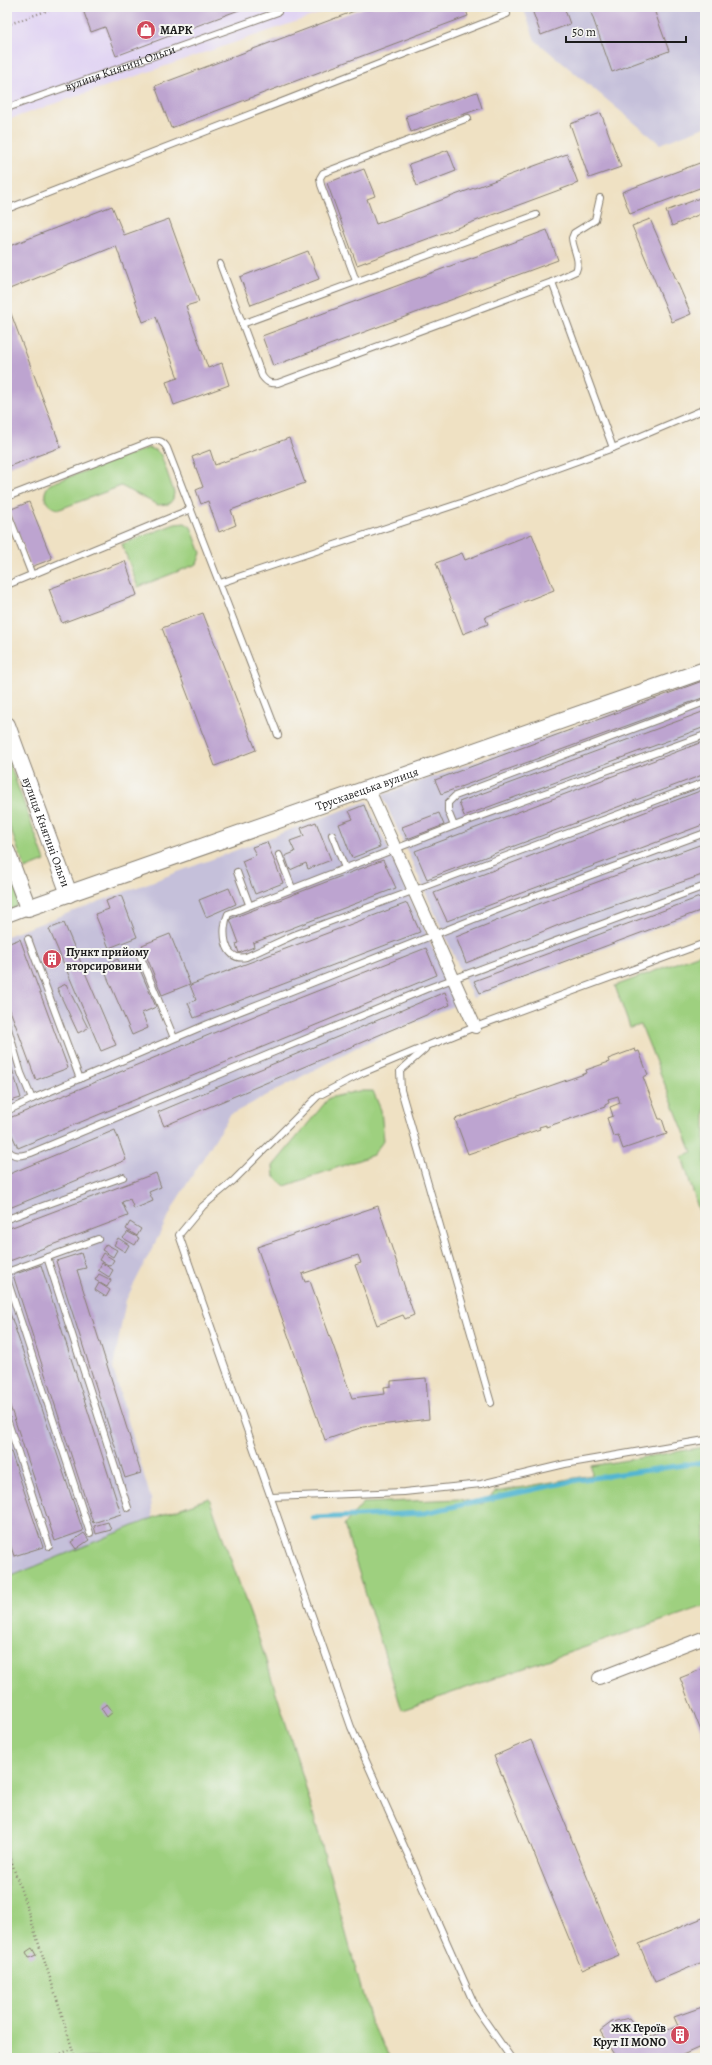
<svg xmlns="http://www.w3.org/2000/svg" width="712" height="2065" font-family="Alegreya,serif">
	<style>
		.built { fill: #e1d4f3 }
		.industrial { fill: #c5c0da }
		.green { fill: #9ed07f; stroke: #5d764e }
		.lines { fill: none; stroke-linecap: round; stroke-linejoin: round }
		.stream { stroke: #53b6d2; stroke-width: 5 }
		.building { fill: #bda4d0 }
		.service-casing { stroke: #867e70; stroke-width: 8 }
		.minor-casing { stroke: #867e70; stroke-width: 14 }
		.tertiary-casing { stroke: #867e70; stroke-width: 18 }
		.path { stroke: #867e70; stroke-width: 2.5; stroke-dasharray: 1 3; stroke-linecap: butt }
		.service { stroke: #fff; stroke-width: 6 }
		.minor { stroke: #fff; stroke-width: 12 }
		.tertiary { stroke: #fff; stroke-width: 16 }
		.labels { text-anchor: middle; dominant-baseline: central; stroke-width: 4; stroke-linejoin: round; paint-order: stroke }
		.poi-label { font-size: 12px; font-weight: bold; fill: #1c1c1c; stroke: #f6f6f2; text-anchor: start }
		.street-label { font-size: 12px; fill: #1c1c1c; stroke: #f6f6f2 }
	</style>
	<rect width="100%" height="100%" fill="#f6f6f2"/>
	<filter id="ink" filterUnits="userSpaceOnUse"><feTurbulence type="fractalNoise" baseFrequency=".025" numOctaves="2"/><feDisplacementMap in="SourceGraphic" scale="8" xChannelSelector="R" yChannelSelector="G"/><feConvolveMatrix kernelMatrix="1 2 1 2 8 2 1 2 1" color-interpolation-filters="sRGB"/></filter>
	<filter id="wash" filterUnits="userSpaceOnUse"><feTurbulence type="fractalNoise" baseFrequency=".012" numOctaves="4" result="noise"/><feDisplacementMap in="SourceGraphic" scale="16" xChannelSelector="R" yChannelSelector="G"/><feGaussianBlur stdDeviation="0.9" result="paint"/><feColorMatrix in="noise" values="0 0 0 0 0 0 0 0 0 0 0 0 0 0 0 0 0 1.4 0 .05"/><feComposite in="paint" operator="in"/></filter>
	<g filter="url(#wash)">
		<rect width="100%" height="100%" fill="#efe1c3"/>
		<polygon class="built" points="7,7 339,7 7,120"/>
		<g class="industrial">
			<polygon points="523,7 705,7 705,127 660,144 535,40"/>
			<polygon points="705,680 705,910 473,998 382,795"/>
			<polygon points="367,801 458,1004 357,1047 230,1115 177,1200 126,1300 113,1369 151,1499 153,1518 7,1578 7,936"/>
		</g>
		<g class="green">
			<path d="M148 448 156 450 161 455 174 492 173 499 169 504 158 505 121 486 60 509C45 508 40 494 50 484Z"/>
			<polygon points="185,523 191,527 201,553 197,564 138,587 122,544 175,524"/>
			<polygon points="7,757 45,861 25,869 7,819"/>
			<polygon points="7,861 20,895 16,907 7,910"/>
			<polygon points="705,952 705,1230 682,1157 692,1152 641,1025 630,1028 615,986"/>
			<polygon points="358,1091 373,1091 381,1110 384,1140 373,1155 285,1186 274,1176 273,1166 329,1098"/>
			<polygon points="705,1447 705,1606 402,1710 344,1525 363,1503 459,1499 482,1504 495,1492 592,1475 591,1466"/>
			<polygon points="209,1498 259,1639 303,1777 370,2021 390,2058 7,2058 7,1578 153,1518"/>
		</g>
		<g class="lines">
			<polyline class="stream" points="313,1518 424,1513 578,1480 705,1462"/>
		</g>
		<g id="blocks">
			<g class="building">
				<polygon points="82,7 247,7 116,56 105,27 91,32"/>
				<polygon points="365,7 465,7 468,16 171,128 155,86"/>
				<polygon points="531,7 564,7 570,24 541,35"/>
				<polygon points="589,7 653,7 669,51 612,72"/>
				<polygon points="477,92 482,108 411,132 406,116"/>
				<polygon points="601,113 621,167 589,178 570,124"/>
				<polygon points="448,150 456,171 417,186 409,164"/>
				<polygon points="567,154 578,183 357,265 327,183 364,169 375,196 367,199 376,224"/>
				<polygon points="705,161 705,186 630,214 622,192"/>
				<polygon points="705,196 705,212 672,226 666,211"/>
				<polygon points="112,206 124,235 169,219 199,302 186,306 208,368 222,363 229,385 174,405 166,382 178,378 156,317 143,322 116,246 7,290 7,247"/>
				<polygon points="650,219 691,314 672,322 632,226"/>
				<polygon points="547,230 558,260 273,366 262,336"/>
				<polygon points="308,251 319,279 251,305 240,277"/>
				<polygon points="7,303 61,447 7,467"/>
				<polygon points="289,438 305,483 231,510 236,525 219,532 208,501 201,504 196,490 203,487 192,457 210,450 215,465"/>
				<polygon points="29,502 52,559 31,567 9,510"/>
				<polygon points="532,534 554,590 485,617 488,624 463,634 436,563 462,553 465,560"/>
				<polygon points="125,561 137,595 62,623 49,589"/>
				<polygon points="203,613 256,750 215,766 162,628"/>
				<polygon points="705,680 705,697 441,794 435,780"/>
				<polygon points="705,711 705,727 464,816 459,802"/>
				<polygon points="705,741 705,774 427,879 415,851"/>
				<polygon points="705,789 705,824 447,921 434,893"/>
				<polygon points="364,805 380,847 352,858 339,824 353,819 349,811"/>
				<polygon points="439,813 444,825 407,839 402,827"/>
				<polygon points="316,822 331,860 308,869 306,863 290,870 285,856 295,852 290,841 304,836 301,828"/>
				<polygon points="267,842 283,883 255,894 242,861 256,855 252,847"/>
				<polygon points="705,843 705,874 566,922 466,963 456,937 556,897"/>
				<polygon points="383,860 396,888 253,943 254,947 239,953 236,944 239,943 230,919"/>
				<polygon points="229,888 236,904 206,917 199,900"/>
				<polygon points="121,895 137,937 109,948 95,914 109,909 106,901"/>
				<polygon points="705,895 705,909 480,993 474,981"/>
				<polygon points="407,903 420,932 194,1018 188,1003 196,1000 190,985"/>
				<polygon points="64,923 116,1045 101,1051 49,929"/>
				<polygon points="170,934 190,984 162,995 142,945"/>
				<polygon points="20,939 68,1068 36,1080 7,1002 7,944"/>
				<polygon points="426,948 437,975 18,1148 7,1124 7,1119 264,1012"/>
				<polygon points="56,953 59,962 49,965 46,956"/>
				<polygon points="118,959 123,971 138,965 156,1007 142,1013 148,1028 132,1035 102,965"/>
				<polygon points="66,984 88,1028 78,1033 57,988"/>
				<polygon points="445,992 450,1005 164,1126 158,1112"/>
				<polygon points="635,1049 636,1052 639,1051 648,1075 643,1077 659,1119 662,1119 667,1134 623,1149 618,1135 613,1136 607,1118 613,1116 610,1107 620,1103 618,1096 608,1099 609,1103 605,1105 605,1107 546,1127 546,1125 539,1127 540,1129 468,1154 455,1119 587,1073 586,1070 609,1062 608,1059"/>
				<polygon points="7,1052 21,1098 7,1102"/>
				<polygon points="115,1130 126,1160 7,1209 7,1175"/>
				<polygon points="156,1173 161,1187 149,1192 153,1201 134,1209 130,1199 122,1202 128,1216 7,1262 7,1229"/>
				<polygon points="378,1206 414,1315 405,1319 403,1315 377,1325 355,1265 361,1263 358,1255 302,1274 305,1282 310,1281 352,1398 385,1394 384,1387 391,1386 391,1381 426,1378 429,1419 363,1427 325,1440 257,1247"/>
				<polygon points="130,1222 141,1229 137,1236 126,1229"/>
				<polygon points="128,1232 139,1238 135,1245 123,1238"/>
				<polygon points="118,1238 129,1245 125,1252 114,1245"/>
				<polygon points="106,1244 117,1250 113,1257 102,1250"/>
				<polygon points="81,1253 86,1268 77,1270 141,1473 125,1478 56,1261"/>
				<polygon points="103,1253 114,1260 110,1266 99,1260"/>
				<polygon points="102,1263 113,1270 109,1277 98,1270"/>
				<polygon points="41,1265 121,1514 93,1523 13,1275"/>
				<polygon points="99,1274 111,1280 107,1287 95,1280"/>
				<polygon points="99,1283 110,1290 106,1297 95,1290"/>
				<polygon points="7,1304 83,1531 55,1541 7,1397"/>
				<polygon points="7,1440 43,1547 14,1556 7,1534"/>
				<polygon points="108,1522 111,1530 96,1534 94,1526"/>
				<polygon points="84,1533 89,1540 76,1549 71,1542"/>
				<polygon points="705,1668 705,1741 680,1678"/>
				<polygon points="107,1704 113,1712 107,1717 101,1708"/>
				<polygon points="531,1740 619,1955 582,1970 494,1756"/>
				<polygon points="705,1917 705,1961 655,1982 639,1944"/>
				<polygon points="32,1948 36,1955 29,1958 26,1952"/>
				<polygon points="705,2006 705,2045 676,2058 616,2058 600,2031 612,2022 629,2018 645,2039 678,2026 674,2017"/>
			</g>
		</g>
	</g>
	<g filter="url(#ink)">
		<use href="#blocks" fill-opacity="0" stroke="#867e70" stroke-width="1"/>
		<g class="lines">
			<defs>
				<g id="service">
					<path id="s1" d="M7 108 278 12"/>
					<polyline points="7,209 507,14 504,7"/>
					<path d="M220 264 262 376C267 383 270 384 278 383L552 282 613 448"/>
					<polyline points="356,281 321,185 320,178 323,173 468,118"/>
					<path d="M552 282 576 271C581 260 573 250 572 238L574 233 595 220 600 198"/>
					<polyline points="242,324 536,215"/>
					<path d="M7 497 152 441C159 440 163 441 167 448L278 735"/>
					<polyline points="7,511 32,575"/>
					<polyline points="220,583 461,503 613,448 705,409"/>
					<polyline points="7,585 191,509"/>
					<polyline points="705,702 455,796 448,803 448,811 454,826 705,735"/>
					<path d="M454 826 228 914C221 929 223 962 246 957L294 935 705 782"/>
					<polyline points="332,835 345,868"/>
					<polyline points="279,855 292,888"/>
					<polyline points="237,872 249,904"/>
					<polyline points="28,939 80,1079"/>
					<polyline points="139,953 174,1038"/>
					<polyline points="7,1025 21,1073 32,1099 208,1024 502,908 705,833"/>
					<polyline points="436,1042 362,1073 318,1096 233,1181 203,1206 179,1235 351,1727 476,2008 511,2058"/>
					<polyline points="433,1044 475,1027 705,943"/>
					<polyline points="425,1049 400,1071 401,1090 491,1403"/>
					<polyline points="7,1111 32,1099"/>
					<path d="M7 1149C13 1158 22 1156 31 1153L426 989 705 886"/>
					<polyline points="7,1219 123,1177"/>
					<polyline points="47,1257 128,1508"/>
					<polyline points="7,1272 98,1239"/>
					<polyline points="7,1279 90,1533"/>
					<polyline points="7,1419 49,1546"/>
					<polyline points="271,1497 404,1492 481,1484 565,1464 705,1440"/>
				</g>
				<g id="minor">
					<polyline points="368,788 475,1027"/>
					<polyline points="7,916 28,908"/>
					<polyline points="599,1678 705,1637"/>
				</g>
				<g id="tertiary">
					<path id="s2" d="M7 725 69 894"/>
					<path id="s3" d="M7 852 28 908 705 670"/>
				</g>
			</defs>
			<use href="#service" class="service-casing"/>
			<use href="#minor" class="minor-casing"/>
			<use href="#tertiary" class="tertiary-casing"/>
			<g class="path">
				<polyline points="7,25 57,7"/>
				<polyline points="7,1848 57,1999 75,2058"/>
				<polyline points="7,2053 9,2058"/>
				<polyline points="50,2058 72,2049"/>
			</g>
			<use href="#service" class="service"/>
			<use href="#minor" class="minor"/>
			<use href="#tertiary" class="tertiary"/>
		</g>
	</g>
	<defs>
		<symbol id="shop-disc" viewBox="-11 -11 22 22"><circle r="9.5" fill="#d1495b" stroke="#f6f6f2"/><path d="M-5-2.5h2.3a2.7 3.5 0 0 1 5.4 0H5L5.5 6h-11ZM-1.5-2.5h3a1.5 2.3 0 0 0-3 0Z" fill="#fff"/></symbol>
		<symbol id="building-disc" viewBox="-11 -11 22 22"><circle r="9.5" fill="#d1495b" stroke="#f6f6f2"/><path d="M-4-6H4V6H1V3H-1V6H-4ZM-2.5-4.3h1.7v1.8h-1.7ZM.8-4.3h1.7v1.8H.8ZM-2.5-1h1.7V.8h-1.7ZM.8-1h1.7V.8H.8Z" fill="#fff"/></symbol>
	</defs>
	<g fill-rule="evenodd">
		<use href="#shop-disc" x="135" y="19" width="22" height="22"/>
		<use href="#building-disc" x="41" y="948" width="22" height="22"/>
		<use href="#building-disc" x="669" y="2024" width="22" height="22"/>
	</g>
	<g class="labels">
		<g class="poi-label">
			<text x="160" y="30">МАРК</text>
			<text x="66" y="952">Пункт прийому<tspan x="66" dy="14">вторсировини</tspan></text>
			<text x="666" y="2028" text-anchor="end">ЖК Героїв<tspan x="666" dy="14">Крут ІІ MONO</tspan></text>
		</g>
		<g class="street-label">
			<text stroke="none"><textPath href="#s1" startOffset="120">вулиця Княгині Ольги</textPath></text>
			<text stroke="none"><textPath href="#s3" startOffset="419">Трускавецька вулиця</textPath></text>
			<text stroke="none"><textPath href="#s2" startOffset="114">вулиця Княгині Ольги</textPath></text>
		</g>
	</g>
	<rect width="712" height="2065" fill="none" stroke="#f6f6f2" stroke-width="24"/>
	<path d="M566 36v6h120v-6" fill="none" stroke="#1c1c1c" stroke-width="2"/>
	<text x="572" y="36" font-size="12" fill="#1c1c1c" stroke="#f6f6f2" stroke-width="3" paint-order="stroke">50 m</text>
</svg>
